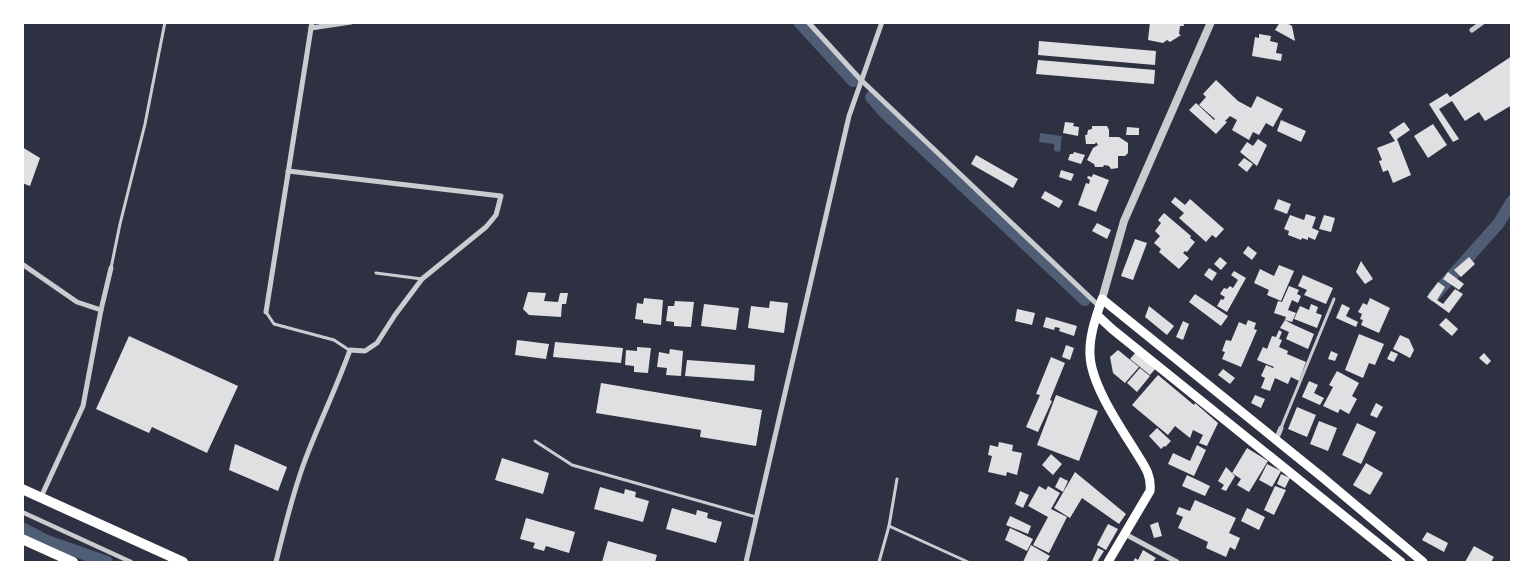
<svg xmlns="http://www.w3.org/2000/svg" width="1534" height="585" font-family="Literata,serif">
	<style>
		.water { fill: #4f5d75 }
		.lines { fill: none; stroke-linecap: round; stroke-linejoin: round }
		.canal { stroke: #4f5d75; stroke-width: 12 }
		.building { fill: #e0e0e3 }
		.service { stroke: #caccd0; stroke-width: 3 }
		.pedestrian { stroke: #caccd0; stroke-width: 4.5 }
		.minor { stroke: #caccd0; stroke-width: 5 }
		.tertiary { stroke: #caccd0; stroke-width: 8 }
		.secondary { stroke: #fff; stroke-width: 9 }
		.primary { stroke: #fff; stroke-width: 10 }
	</style>
	<rect width="100%" height="100%" fill="#2d3142"/>
	<polygon class="water" points="1040,133 1062,136 1060,152 1054,151 1054,144 1039,142"/>
	<g class="lines">
		<g class="canal">
			<polyline points="799,22 853,81"/>
			<polyline points="871,97 884,112 1085,300"/>
			<polyline points="1434,296 1499,223 1512,201"/>
			<polyline points="22,528 47,541 107,562"/>
		</g>
	</g>
	<g class="building">
		<polygon points="1150,22 1183,22 1184,26 1180,26 1179,34 1181,35 1170,42 1167,40 1163,43 1148,40"/>
		<polygon points="1280,22 1285,22 1292,26 1295,41 1275,30"/>
		<polygon points="1259,34 1271,36 1270,41 1278,43 1276,53 1282,54 1281,61 1252,56 1255,37 1259,38"/>
		<polygon points="1039,41 1156,51 1155,65 1038,55"/>
		<polygon points="1512,56 1512,105 1485,121 1479,112 1465,121 1452,101 1439,109 1459,139 1453,142 1429,104 1447,93 1450,97"/>
		<polygon points="1038,60 1155,70 1154,84 1036,74"/>
		<polygon points="1216,80 1238,101 1251,108 1257,96 1283,109 1273,127 1266,123 1259,135 1253,132 1249,140 1232,130 1237,120 1230,116 1225,121 1227,122 1216,134 1189,110 1196,103 1214,120 1215,119 1199,105 1206,97 1203,94"/>
		<polygon points="1281,120 1306,131 1301,142 1277,131"/>
		<polygon points="1065,122 1074,123 1073,126 1079,127 1078,136 1063,133"/>
		<polygon points="1404,122 1410,130 1397,139 1411,175 1393,183 1388,170 1383,172 1379,161 1382,160 1377,148 1395,141 1389,132"/>
		<polygon points="1433,124 1447,145 1428,158 1414,136"/>
		<polygon points="1092,126 1107,126 1109,130 1109,137 1119,137 1128,143 1128,153 1125,156 1118,156 1118,168 1111,169 1109,166 1104,165 1103,167 1095,167 1094,164 1087,160 1093,148 1098,145 1096,142 1095,144 1086,144 1085,135 1087,135 1088,130 1092,129"/>
		<polygon points="1127,127 1139,128 1139,135 1126,135"/>
		<polygon points="1258,139 1267,145 1257,166 1240,152 1247,142 1253,146"/>
		<polygon points="22,147 40,158 30,186 22,183"/>
		<polygon points="1074,152 1085,155 1081,164 1068,160 1070,154 1073,154"/>
		<polygon points="976,155 1018,179 1013,188 971,164"/>
		<polygon points="1244,158 1253,164 1247,172 1238,165"/>
		<polygon points="1061,170 1074,174 1071,181 1059,177"/>
		<polygon points="1093,174 1109,180 1096,212 1078,205 1086,183 1089,184 1090,180 1087,178 1088,176 1092,177"/>
		<polygon points="1045,191 1063,201 1059,208 1041,198"/>
		<polygon points="1175,197 1185,205 1190,199 1224,229 1216,238 1212,235 1206,242 1179,218 1184,213 1171,202"/>
		<polygon points="1278,199 1291,204 1287,214 1274,209"/>
		<polygon points="1164,213 1191,236 1190,238 1195,242 1187,252 1185,251 1183,253 1189,258 1179,269 1159,252 1161,249 1154,243 1160,236 1155,231 1161,223 1158,220"/>
		<polygon points="1306,214 1316,217 1312,228 1319,231 1315,240 1308,237 1308,240 1302,238 1301,240 1288,235 1289,231 1284,229 1290,215 1304,220"/>
		<polygon points="1324,215 1335,218 1331,232 1319,229"/>
		<polygon points="1097,223 1111,230 1107,239 1092,231"/>
		<polygon points="1135,239 1147,243 1133,280 1121,276"/>
		<polygon points="1248,246 1257,253 1252,260 1243,253"/>
		<polygon points="1220,257 1227,263 1221,270 1214,264"/>
		<polygon points="1469,257 1475,264 1461,277 1454,270"/>
		<polygon points="1361,261 1373,279 1365,284 1356,272"/>
		<polygon points="1279,265 1294,271 1281,301 1267,295 1269,290 1254,283 1260,269 1274,276"/>
		<polygon points="1209,268 1217,273 1212,281 1204,275"/>
		<polygon points="1234,271 1246,278 1227,312 1217,306 1221,299 1223,300 1225,297 1220,294 1224,288 1227,289 1230,286 1233,288 1238,280 1231,275"/>
		<polygon points="1448,272 1464,284 1459,290 1443,279"/>
		<polygon points="1303,275 1333,288 1326,304 1304,295 1307,290 1298,286"/>
		<polygon points="1438,282 1445,287 1437,300 1443,304 1455,289 1463,294 1449,313 1427,297"/>
		<polygon points="1289,286 1299,290 1297,294 1301,296 1298,303 1292,300 1288,310 1296,313 1292,322 1285,320 1286,317 1274,313 1278,301 1282,302"/>
		<polygon points="528,292 546,293 544,301 558,302 560,293 568,293 566,304 562,304 561,317 529,315 523,309"/>
		<polygon points="1195,294 1228,316 1221,326 1189,302"/>
		<polygon points="644,298 663,300 661,325 643,323 643,320 635,319 637,303 643,304"/>
		<polygon points="1370,298 1390,308 1379,333 1361,325 1363,320 1360,319 1362,314 1358,312 1363,303 1367,305"/>
		<polygon points="675,301 694,302 691,327 674,326 674,322 666,321 668,306 674,306"/>
		<polygon points="770,301 788,303 784,333 748,328 751,306 769,308"/>
		<polygon points="704,304 739,308 736,330 701,326"/>
		<polygon points="1311,304 1318,307 1316,313 1322,315 1317,328 1294,319 1300,306 1309,310"/>
		<polygon points="1342,304 1350,308 1346,316 1358,322 1356,327 1336,318"/>
		<polygon points="1149,306 1174,326 1167,335 1145,317"/>
		<polygon points="1017,309 1035,313 1032,325 1015,321"/>
		<polygon points="1046,317 1077,326 1074,336 1059,331 1060,328 1055,327 1054,330 1043,327"/>
		<polygon points="1446,318 1458,329 1452,336 1439,325"/>
		<polygon points="1248,320 1256,323 1254,329 1257,330 1241,367 1222,359 1225,352 1222,351 1226,340 1231,341 1239,322 1246,325"/>
		<polygon points="1285,320 1292,324 1314,334 1308,349 1286,339 1289,332 1280,328"/>
		<polygon points="1183,321 1189,324 1183,340 1176,337"/>
		<polygon points="1279,330 1282,332 1279,339 1282,340 1279,347 1288,351 1287,354 1306,362 1299,381 1291,377 1288,384 1275,378 1270,391 1261,388 1265,378 1261,376 1266,365 1273,368 1274,367 1257,360 1263,347 1267,349 1272,336 1276,337"/>
		<polygon points="1359,334 1384,344 1375,365 1369,363 1363,378 1345,370"/>
		<polygon points="1400,335 1409,339 1414,350 1410,358 1393,349"/>
		<polygon points="129,336 238,386 207,453 152,427 149,433 96,409"/>
		<polygon points="517,340 549,344 546,359 515,355"/>
		<polygon points="555,342 623,348 621,363 553,357"/>
		<polygon points="1066,345 1074,348 1070,360 1062,357"/>
		<polygon points="637,347 651,348 648,373 634,372 634,366 625,365 626,350 637,351"/>
		<polygon points="670,349 683,351 681,376 666,375 667,368 657,367 659,352 669,354"/>
		<polygon points="1118,350 1139,367 1125,383 1113,373 1110,357"/>
		<polygon points="1331,351 1338,354 1335,361 1328,359"/>
		<polygon points="1391,351 1398,354 1394,362 1387,359"/>
		<polygon points="1136,352 1156,368 1150,375 1130,359"/>
		<polygon points="1484,353 1491,361 1487,365 1479,358"/>
		<polygon points="1051,357 1065,363 1050,400 1052,401 1038,432 1026,427 1040,395 1036,394"/>
		<polygon points="687,360 755,365 754,381 685,376"/>
		<polygon points="1140,368 1150,376 1137,392 1127,383"/>
		<polygon points="1223,369 1235,378 1230,384 1218,375"/>
		<polygon points="1337,371 1359,383 1352,396 1357,399 1349,414 1340,409 1338,413 1323,406 1333,387 1329,385"/>
		<polygon points="1158,375 1194,405 1195,403 1218,423 1207,446 1199,443 1203,435 1193,430 1190,438 1175,426 1168,435 1132,405"/>
		<polygon points="1309,381 1318,385 1314,393 1324,398 1320,405 1302,397"/>
		<polygon points="601,383 762,410 756,446 700,437 701,430 596,413"/>
		<polygon points="1056,395 1098,411 1079,461 1037,445"/>
		<polygon points="1255,395 1265,399 1261,408 1251,403"/>
		<polygon points="1376,403 1383,407 1377,418 1370,415"/>
		<polygon points="1297,407 1316,415 1307,437 1288,429"/>
		<polygon points="1319,421 1337,428 1328,451 1310,444"/>
		<polygon points="1357,423 1376,432 1361,464 1342,455"/>
		<polygon points="1157,428 1171,441 1165,447 1164,446 1161,449 1149,436"/>
		<polygon points="999,442 1013,445 1012,451 1022,453 1017,475 1007,472 1006,476 988,472 992,456 988,455 990,445 998,447"/>
		<polygon points="235,444 287,467 278,491 229,470"/>
		<polygon points="1197,445 1206,450 1194,476 1168,464 1173,453 1190,461"/>
		<polygon points="1247,448 1268,461 1249,492 1237,485 1241,479 1232,473"/>
		<polygon points="1051,454 1062,464 1053,475 1042,465"/>
		<polygon points="502,458 549,473 543,494 495,480"/>
		<polygon points="1366,463 1383,473 1370,495 1353,485"/>
		<polygon points="1267,464 1281,471 1272,487 1259,480"/>
		<polygon points="1226,467 1235,476 1226,491 1221,489 1224,485 1218,481"/>
		<polygon points="1075,472 1126,514 1119,524 1082,498 1070,518 1054,508"/>
		<polygon points="1281,474 1290,478 1285,488 1277,484"/>
		<polygon points="1187,475 1210,486 1205,496 1182,486"/>
		<polygon points="1060,477 1068,481 1063,492 1055,487"/>
		<polygon points="1039,486 1046,490 1048,486 1060,493 1051,509 1067,517 1049,553 1033,545 1048,517 1028,506"/>
		<polygon points="1275,486 1286,490 1274,515 1264,510"/>
		<polygon points="600,487 624,494 625,489 636,492 635,497 649,501 643,522 594,509"/>
		<polygon points="1020,491 1029,495 1023,508 1015,504"/>
		<polygon points="1195,500 1236,518 1229,533 1240,538 1235,550 1230,547 1226,557 1206,548 1208,542 1178,528 1183,517 1176,514 1179,507 1190,511"/>
		<polygon points="672,508 696,515 697,510 708,513 707,518 722,522 716,543 666,529"/>
		<polygon points="1247,508 1265,517 1259,530 1241,521"/>
		<polygon points="1010,516 1031,526 1028,534 1006,525"/>
		<polygon points="526,518 575,532 569,553 546,546 544,551 533,548 535,543 520,539"/>
		<polygon points="1158,522 1162,536 1154,538 1150,525"/>
		<polygon points="1108,524 1118,529 1106,550 1097,545"/>
		<polygon points="1010,528 1033,539 1027,551 1005,540"/>
		<polygon points="1427,532 1448,543 1444,552 1422,540"/>
		<polygon points="608,541 657,555 655,562 602,562"/>
		<polygon points="1031,545 1050,556 1046,562 1039,562 1035,561 1034,562 1023,562"/>
		<polygon points="1474,546 1494,557 1491,562 1465,562"/>
		<polygon points="1098,548 1104,551 1097,562 1095,562 1092,561"/>
		<polygon points="1143,550 1156,558 1153,562 1133,562 1135,558 1138,560"/>
	</g>
	<g class="lines">
		<g class="service">
			<polyline points="111,268 120,224 145,124 165,22"/>
			<polyline points="376,273 422,279"/>
			<polyline points="266,312 274,324 334,340 349,350"/>
			<polyline points="1281,428 1334,299"/>
			<polyline points="535,441 572,465 756,517"/>
			<polyline points="889,526 968,562"/>
			<polyline points="879,562 889,526 897,479"/>
		</g>
		<polyline class="pedestrian" points="22,512 131,562"/>
		<g class="minor">
			<polyline points="808,22 861,80 1099,306"/>
			<polyline points="311,28 351,22"/>
			<polyline points="1472,30 1483,22"/>
			<polyline points="22,264 77,302 101,310"/>
			<polyline points="266,312 312,22"/>
			<polyline points="1276,440 1281,428"/>
			<polyline points="41,497 83,406 101,310 111,268"/>
			<polyline points="1125,534 1177,562"/>
			<path d="M276 562C284 529 292 496 304 463 318 425 336 389 350 350L365 351 377 343 395 315 422 279 486 227 496 215 501 196 288 171"/>
			<polyline points="746,562 849,116 882,22"/>
		</g>
		<polyline class="tertiary" points="1102,299 1124,221 1211,22"/>
		<g class="secondary">
			<polyline points="1097,315 1112,329 1401,562"/>
			<path d="M1108 562 1150 491C1152 474 1143 464 1134 449 1119 425 1091 384 1090 355 1089 336 1096 317 1102 299L1322 477 1423 562"/>
		</g>
		<g class="primary">
			<polyline points="22,489 183,562"/>
			<polyline points="22,539 73,562"/>
		</g>
	</g>
	<rect width="1534" height="585" fill="none" stroke="#ffffff" stroke-width="48"/>
</svg>
